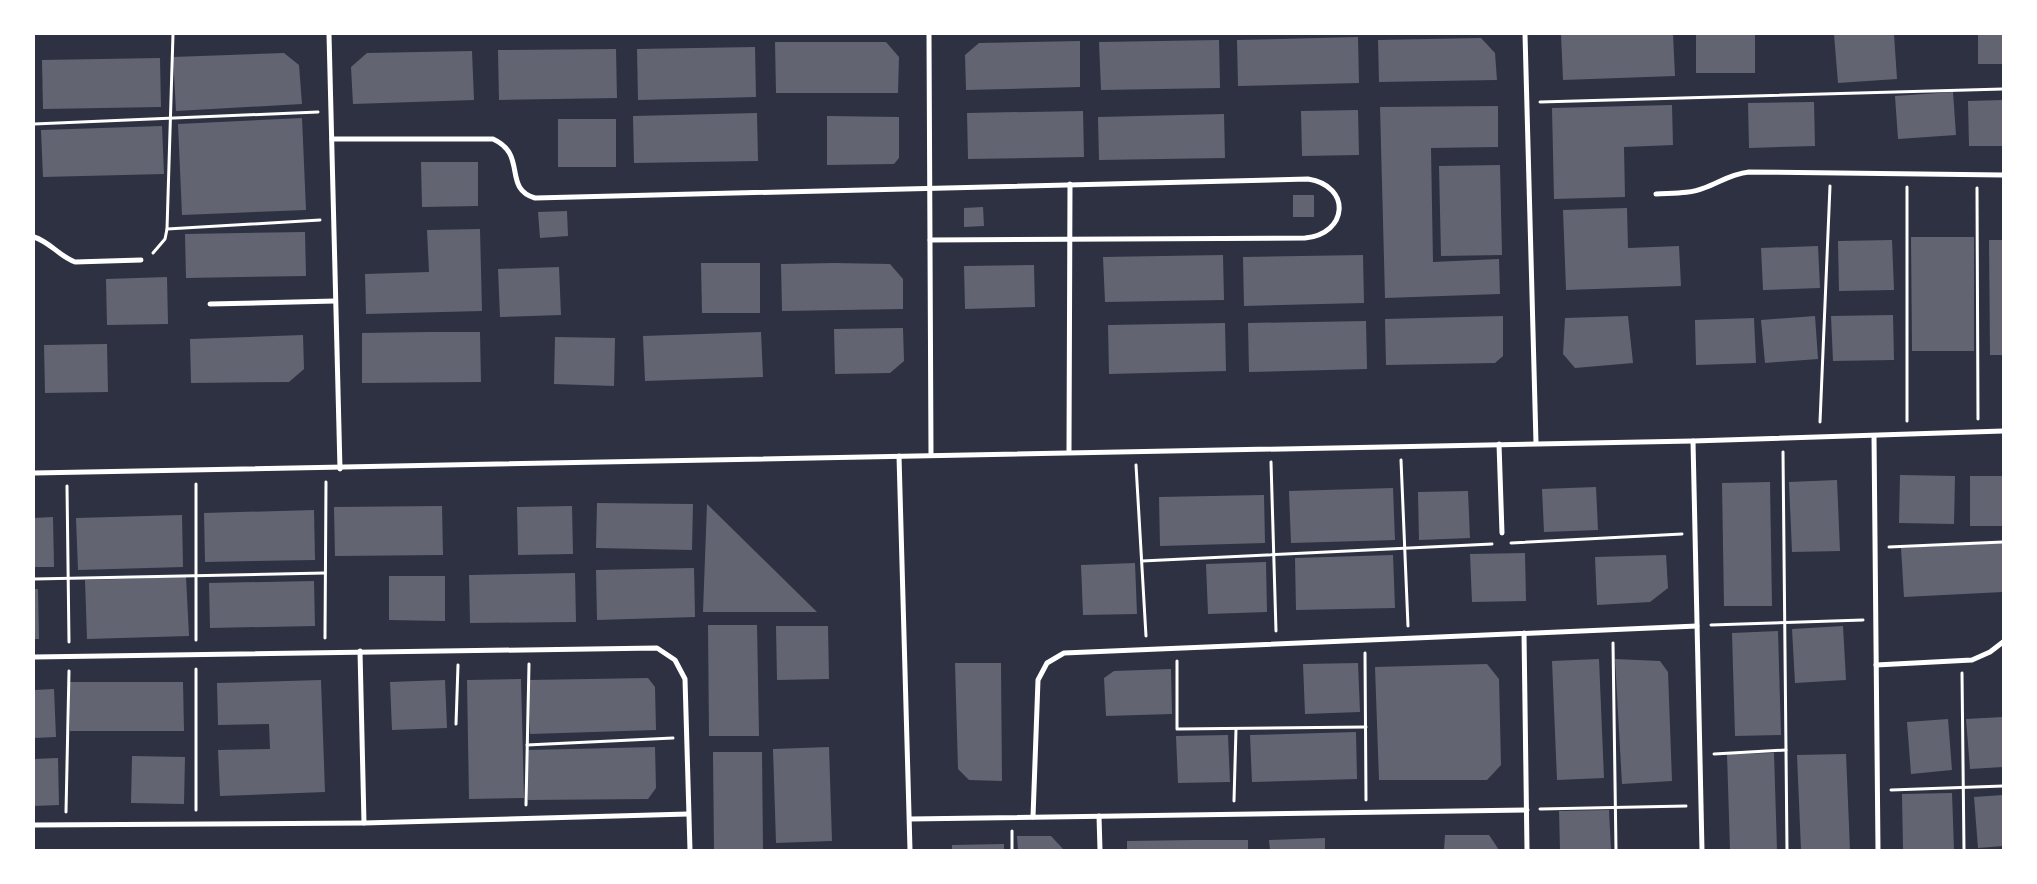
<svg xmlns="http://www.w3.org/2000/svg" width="2037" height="884" font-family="Bitter,serif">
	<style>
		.building { fill: #626471 }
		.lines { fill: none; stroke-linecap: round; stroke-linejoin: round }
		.path { stroke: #fff; stroke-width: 3 }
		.minor { stroke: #fff; stroke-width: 5 }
	</style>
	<rect width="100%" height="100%" fill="#2d3142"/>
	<g class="building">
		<polygon points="1561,34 1673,34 1675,76 1563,80"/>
		<rect x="1696" y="34" width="59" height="39"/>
		<polygon points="1834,34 1894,34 1897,79 1838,83"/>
		<rect x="1978" y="34" width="25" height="30"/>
		<polygon points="1358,37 1359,83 1238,86 1237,40"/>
		<polygon points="1481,38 1495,53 1497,80 1379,82 1378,40"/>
		<polygon points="1219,40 1220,88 1101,90 1099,42"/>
		<polygon points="1080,41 1080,87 966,90 965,55 979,43"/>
		<polygon points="775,42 886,42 899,57 898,93 776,93"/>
		<polygon points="755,47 756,97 638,100 637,49"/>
		<polygon points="616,49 617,98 499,100 498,50"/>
		<polygon points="472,51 474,100 353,104 351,67 367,53"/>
		<polygon points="284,53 299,65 302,104 176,111 173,57"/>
		<polygon points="160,58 161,107 43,109 42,60"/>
		<polygon points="1953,92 1956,135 1898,139 1895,96"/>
		<polygon points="2003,100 2003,146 1969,146 1968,101"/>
		<polygon points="1814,102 1815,146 1749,148 1748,103"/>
		<polygon points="1672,105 1673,145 1624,147 1625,197 1554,199 1552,108"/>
		<polygon points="1498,106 1498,147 1431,148 1433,262 1499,259 1500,294 1385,298 1380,107"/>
		<polygon points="1358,110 1359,155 1302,156 1301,111"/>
		<polygon points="1083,111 1084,157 968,159 967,113"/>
		<polygon points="757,113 758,161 634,163 633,116"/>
		<polygon points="1224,114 1225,158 1099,160 1098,117"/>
		<polygon points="827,116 899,117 899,158 894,164 827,165"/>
		<polygon points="302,118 306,210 182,215 178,124"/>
		<rect x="558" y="119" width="58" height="48"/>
		<polygon points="162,126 164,174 43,177 41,130"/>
		<polygon points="421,162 478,162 478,206 422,207"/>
		<polygon points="1500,165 1502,255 1441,256 1439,166"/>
		<rect x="1293" y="195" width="21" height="22"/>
		<polygon points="983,207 984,226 964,227 964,208"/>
		<polygon points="1627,208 1628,248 1679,246 1681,286 1566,290 1563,210"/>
		<polygon points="567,211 568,236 540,238 538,212"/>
		<polygon points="480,229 482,311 366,314 365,274 429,272 427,230"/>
		<polygon points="305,232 306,276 186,278 185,234"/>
		<polygon points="1911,237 1974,237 1974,351 1912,351"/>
		<polygon points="1892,240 1894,290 1839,291 1838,241"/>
		<polygon points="1989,240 2003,240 2003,355 1990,355"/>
		<polygon points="1818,246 1820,288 1763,290 1761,248"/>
		<polygon points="1223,255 1224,300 1105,302 1103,257"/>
		<polygon points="1363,255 1364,303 1244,306 1243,257"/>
		<polygon points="701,263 760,263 760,313 702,313"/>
		<polygon points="834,263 890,264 903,279 903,309 782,311 781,264"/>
		<polygon points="1034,265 1035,307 965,309 964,266"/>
		<polygon points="559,267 561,315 500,317 498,269"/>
		<polygon points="167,277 168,324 107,325 106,279"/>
		<polygon points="1893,315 1894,360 1833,361 1831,316"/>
		<polygon points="1503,316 1503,356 1495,363 1386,365 1385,319"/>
		<polygon points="1628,316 1633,363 1575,368 1563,354 1565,318"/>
		<polygon points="1815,316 1818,359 1765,363 1761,320"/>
		<polygon points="1754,318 1756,363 1696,365 1695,320"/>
		<polygon points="1366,321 1367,369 1249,372 1248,323"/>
		<polygon points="1225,323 1226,371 1109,374 1108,325"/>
		<polygon points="903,328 904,361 890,373 835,374 834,329"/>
		<polygon points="430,332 480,332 481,382 362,383 362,333"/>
		<polygon points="761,332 763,377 645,381 643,336"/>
		<polygon points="303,335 304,369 289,382 191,383 190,339"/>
		<polygon points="555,337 615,338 614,386 554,384"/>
		<polygon points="107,344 108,392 45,393 44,345"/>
		<polygon points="1900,475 1955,476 1954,524 1899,523"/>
		<rect x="1970" y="476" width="33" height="50"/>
		<polygon points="1837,480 1840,551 1792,552 1789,482"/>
		<polygon points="1770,482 1772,606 1724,606 1722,483"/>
		<polygon points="1596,487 1598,530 1544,532 1542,489"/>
		<polygon points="1393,488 1395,540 1291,543 1289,491"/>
		<polygon points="1468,491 1470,538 1419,540 1418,492"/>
		<polygon points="1264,495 1265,543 1160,546 1159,497"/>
		<polygon points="597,503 693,504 692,550 596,548"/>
		<polygon points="707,504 817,612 703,612"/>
		<polygon points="442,506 443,555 335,556 334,507"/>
		<polygon points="572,506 573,554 518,555 517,507"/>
		<polygon points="314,510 315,560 205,562 204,513"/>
		<polygon points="182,515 183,567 78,570 76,518"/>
		<polygon points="53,517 54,567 34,567 34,518"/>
		<polygon points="2003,543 2003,592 1904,597 1901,548"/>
		<polygon points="1525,553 1526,601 1472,602 1470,554"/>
		<polygon points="1393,555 1395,608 1296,610 1295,558"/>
		<polygon points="1666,555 1668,588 1650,602 1597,605 1595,557"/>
		<polygon points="1266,562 1267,612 1208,614 1206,564"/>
		<polygon points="1135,563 1137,614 1083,615 1081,565"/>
		<polygon points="694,568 695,617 597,620 596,570"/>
		<polygon points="575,573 576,622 470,623 469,575"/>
		<polygon points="389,576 445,576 445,621 389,620"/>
		<polygon points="186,577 189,636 87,639 85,580"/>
		<polygon points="314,581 315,626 210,628 209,583"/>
		<polygon points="34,589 38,589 39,639 34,639"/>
		<polygon points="708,625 757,625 759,736 709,736"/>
		<polygon points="776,626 828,626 829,679 777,680"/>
		<polygon points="1843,626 1846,680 1795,683 1792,629"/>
		<polygon points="1778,631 1781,735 1735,736 1732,633"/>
		<polygon points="1599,659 1604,778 1557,780 1552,661"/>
		<polygon points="1615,659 1660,661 1668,672 1672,781 1622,784"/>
		<polygon points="955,663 1001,663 1002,781 969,780 958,769"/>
		<polygon points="1358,663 1360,712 1305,714 1303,664"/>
		<polygon points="1487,664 1499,679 1501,765 1487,780 1379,780 1375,667"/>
		<polygon points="1171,669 1172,714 1106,716 1104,678 1114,671"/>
		<polygon points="648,678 655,687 656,730 530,734 529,680"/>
		<polygon points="521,679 524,798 469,799 467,680"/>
		<polygon points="321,680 325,792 220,796 218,750 270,749 269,724 218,725 217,683"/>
		<polygon points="445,680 447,728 392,730 390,682"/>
		<polygon points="70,682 183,682 184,731 70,731"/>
		<polygon points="54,689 56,737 34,738 34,690"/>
		<polygon points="2003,717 2003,767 1970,769 1966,719"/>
		<polygon points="1948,719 1952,770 1911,774 1907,722"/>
		<polygon points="1356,732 1357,779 1252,782 1250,735"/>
		<polygon points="1228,735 1230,782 1178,783 1176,736"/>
		<polygon points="655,747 656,788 648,799 528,800 527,750"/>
		<polygon points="829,747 832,841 776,843 773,749"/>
		<polygon points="713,752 762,752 763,850 714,850"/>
		<polygon points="1774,753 1777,850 1730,850 1727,754"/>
		<polygon points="1846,754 1850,850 1801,850 1797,755"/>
		<polygon points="132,756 185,757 184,804 131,803"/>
		<polygon points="58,758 59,805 34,806 34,759"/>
		<polygon points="1952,793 1954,850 1903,850 1902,794"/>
		<polygon points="2003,795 2003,846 1978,848 1974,797"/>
		<polygon points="1609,810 1611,850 1560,850 1559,811"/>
		<polygon points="1445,835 1489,835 1499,850 1444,850"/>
		<polygon points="1017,836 1051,836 1064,850 1018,850"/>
		<polygon points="1325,838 1325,850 1270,850 1269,840"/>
		<polygon points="1194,840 1248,840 1248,850 1127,850 1127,841"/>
		<polygon points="1004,844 1004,850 952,850 952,845"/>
	</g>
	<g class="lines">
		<g class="path">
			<polyline points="1540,102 2003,89"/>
			<polyline points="34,124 318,112"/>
			<polyline points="1977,188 1978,419"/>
			<polyline points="167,229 320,220"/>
			<polyline points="153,253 165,239 167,229 173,34"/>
			<polyline points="1907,421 1907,187"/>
			<polyline points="1820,422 1830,186"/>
			<polyline points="1783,452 1787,850"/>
			<polyline points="1401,460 1408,626"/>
			<polyline points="1271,462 1276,631"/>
			<polyline points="1136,465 1146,636"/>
			<polyline points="196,484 196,640"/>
			<polyline points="67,486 69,642"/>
			<polyline points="1511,543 1682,534"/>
			<polyline points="1889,547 2003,542"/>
			<polyline points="1142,561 1492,544"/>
			<polyline points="34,579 325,573"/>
			<polyline points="1711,625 1863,620"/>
			<polyline points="325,638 326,482"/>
			<polyline points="1613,643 1616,850"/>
			<polyline points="1365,653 1366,800"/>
			<polyline points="1177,661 1177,729 1366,727"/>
			<polyline points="196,669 196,810"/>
			<polyline points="1962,673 1964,850"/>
			<polyline points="456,724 458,665"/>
			<polyline points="527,745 673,738"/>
			<polyline points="1714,754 1786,750"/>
			<polyline points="1891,790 2003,786"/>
			<polyline points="1234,801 1236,729"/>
			<polyline points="526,805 529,664"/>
			<polyline points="1540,809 1686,806"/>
			<polyline points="66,812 69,671"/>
			<polyline points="1012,831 1012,850"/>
		</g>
		<g class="minor">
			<polyline points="329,34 340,469"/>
			<polyline points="929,34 931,455"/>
			<polyline points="1525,34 1536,443"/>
			<path d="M332 139H493C528 155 502 188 535 198L1308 179C1352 186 1348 234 1305 238L930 240"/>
			<path d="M1656 194C1672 193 1690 194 1704 188 1720 182 1731 174 1749 172L2003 175"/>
			<path d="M34 237C50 242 59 256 75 262L141 260"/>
			<polyline points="210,304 335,301"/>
			<polyline points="1874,436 1878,850"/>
			<polyline points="1693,441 1702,850"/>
			<polyline points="1499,444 1502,533"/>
			<polyline points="1069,452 1070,184"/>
			<polyline points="899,456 910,850"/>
			<polyline points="34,473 1693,441 2003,431"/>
			<polyline points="1524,633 1527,850"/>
			<polyline points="360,651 364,823"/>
			<polyline points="34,657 657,648 675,660 685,679 690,850"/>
			<polyline points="1876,665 1972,660 1990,652 2003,642"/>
			<polyline points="1099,816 1100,850"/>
			<polyline points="1033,817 1038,680 1047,663 1064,653 1697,626"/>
			<polyline points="910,819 1527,810"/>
			<polyline points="34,825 364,823 688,814"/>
		</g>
	</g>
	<rect width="2037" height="884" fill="none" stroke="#ffffff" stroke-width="70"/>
</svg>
